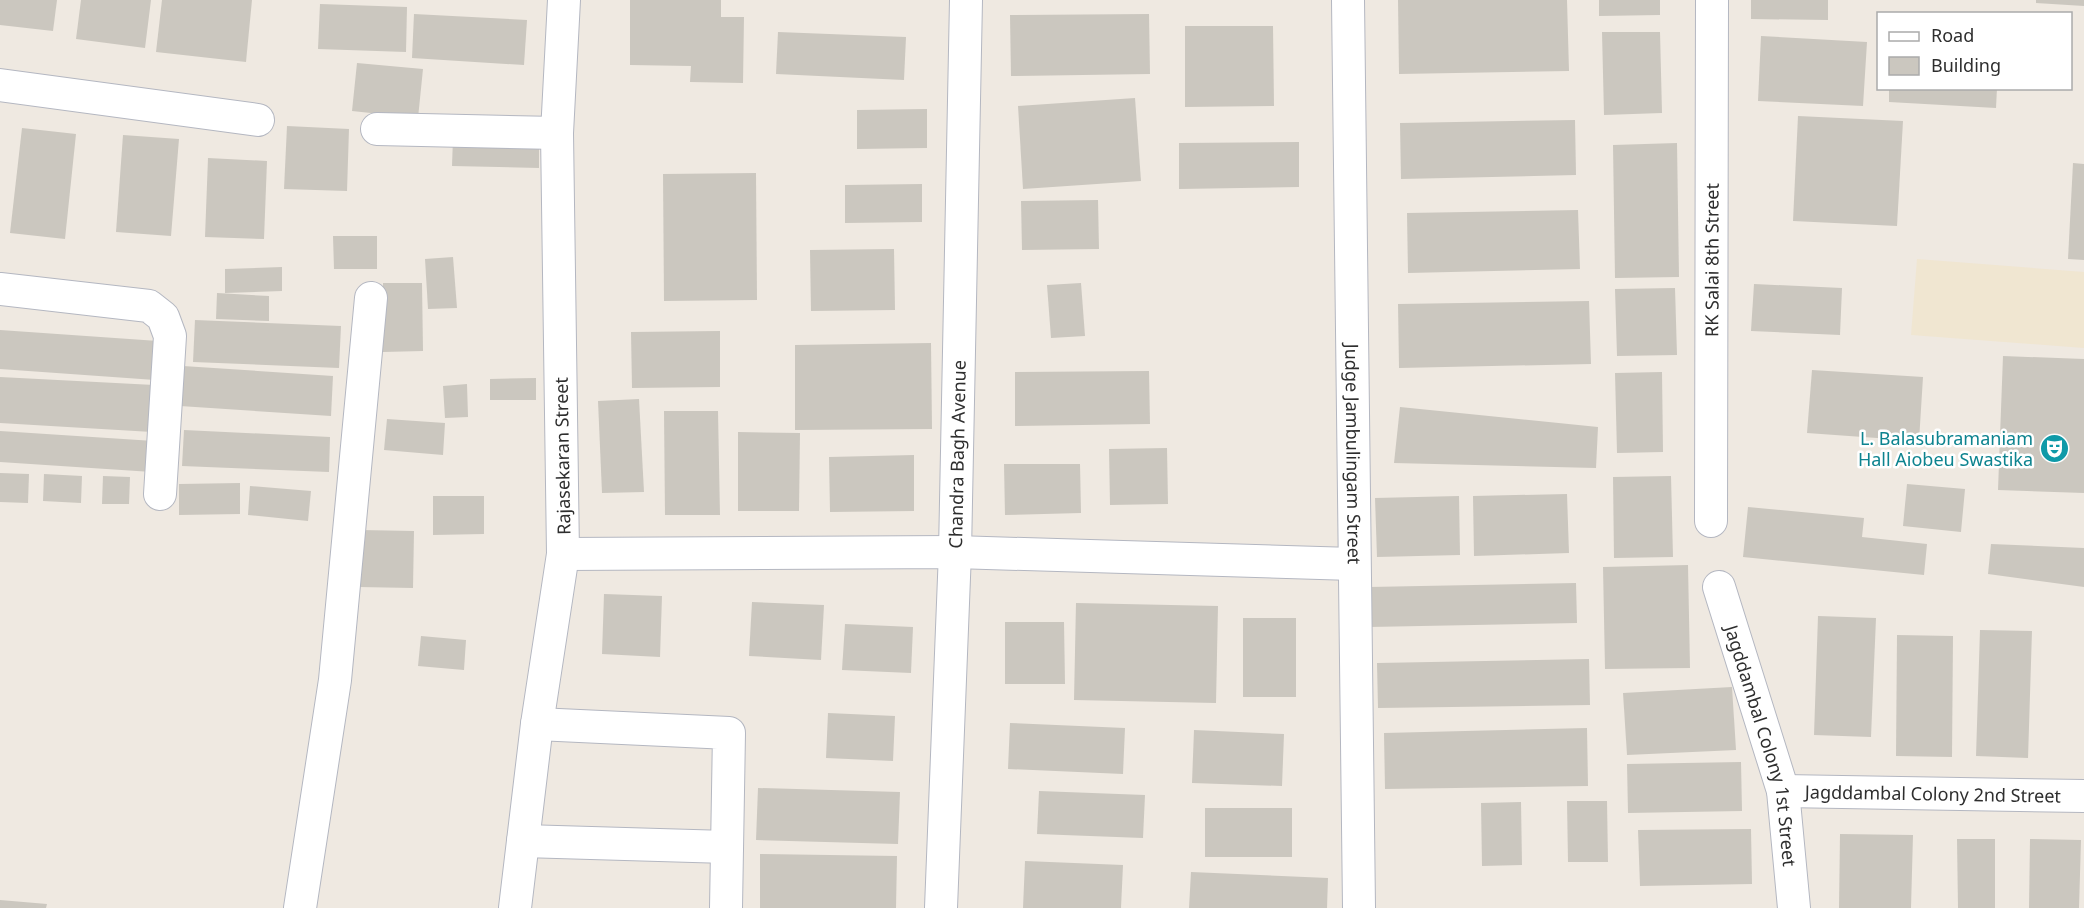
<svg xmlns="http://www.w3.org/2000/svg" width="2084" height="908" font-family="'Noto Sans',sans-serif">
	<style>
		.education { fill: #f0e6d1 }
		.building { fill: #cbc7bf }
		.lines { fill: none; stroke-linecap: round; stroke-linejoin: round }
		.street-casing { stroke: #b4b7c1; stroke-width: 34 }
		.street { stroke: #fff; stroke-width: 32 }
		.labels { text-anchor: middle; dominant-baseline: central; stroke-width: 5; stroke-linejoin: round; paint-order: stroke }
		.street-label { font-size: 18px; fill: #2e2e2e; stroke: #fff }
		.culture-label { font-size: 18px; fill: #0d838f; stroke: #fff; text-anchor: end }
	</style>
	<rect width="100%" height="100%" fill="#efe9e1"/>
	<polygon class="education" points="1917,259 2084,272 2084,348 1911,335"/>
	<g class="building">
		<polygon points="0,0 57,0 53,31 0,25"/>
		<polygon points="81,0 151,0 145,48 76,39"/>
		<polygon points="162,0 252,0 246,62 156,52"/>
		<polygon points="630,0 721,0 721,17 744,17 743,83 690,82 691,66 630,65"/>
		<polygon points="1398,0 1567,0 1569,71 1399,74"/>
		<polygon points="1599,0 1660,0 1660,15 1599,16"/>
		<polygon points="1751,0 1828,0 1828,20 1751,19"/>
		<polygon points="2036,0 2084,0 2084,6 2036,3"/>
		<polygon points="320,4 407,7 406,52 318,49"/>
		<polygon points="414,14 527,20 524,65 412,58"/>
		<polygon points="1149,14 1150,74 1011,76 1010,15"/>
		<polygon points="1185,26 1273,26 1274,106 1185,107"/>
		<polygon points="778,32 906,37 904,80 776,74"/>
		<polygon points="1602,32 1660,32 1662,113 1604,115"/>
		<polygon points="1761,36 1867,42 1863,106 1758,101"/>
		<polygon points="357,63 423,69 418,118 352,111"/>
		<polygon points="1889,88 1997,88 1996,108 1889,102"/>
		<polygon points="1135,98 1141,181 1023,189 1018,106"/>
		<polygon points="927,109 927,148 857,149 857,110"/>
		<polygon points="1798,116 1903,121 1897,226 1793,221"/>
		<polygon points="1575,120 1576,175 1401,179 1400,123"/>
		<polygon points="287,126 349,129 347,191 284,189"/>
		<polygon points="22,128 76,134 65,239 10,233"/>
		<polygon points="123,135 179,139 171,236 116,232"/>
		<polygon points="453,138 539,140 539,168 452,166"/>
		<polygon points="1299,142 1299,187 1179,189 1179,143"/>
		<polygon points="1677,143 1679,277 1615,278 1613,145"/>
		<polygon points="208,158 267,161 264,239 205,237"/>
		<polygon points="2073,163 2084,164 2084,260 2068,259"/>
		<polygon points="756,173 757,300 664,301 663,174"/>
		<polygon points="922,184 922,222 845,223 845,185"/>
		<polygon points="1098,200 1099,249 1022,250 1021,201"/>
		<polygon points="1578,210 1580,269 1408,273 1407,213"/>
		<polygon points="333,236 377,236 377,269 334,269"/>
		<polygon points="894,249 895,310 811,311 810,250"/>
		<polygon points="453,257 457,308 428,309 425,259"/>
		<polygon points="282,267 282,291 225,293 225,269"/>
		<polygon points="383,283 422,283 423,351 383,352"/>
		<polygon points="1081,283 1085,336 1051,338 1047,285"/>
		<polygon points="1754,284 1842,288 1840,335 1751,331"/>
		<polygon points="1675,288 1677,355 1617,356 1615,289"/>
		<polygon points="217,293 269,296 269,321 216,319"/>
		<polygon points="1589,301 1591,364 1399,368 1398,304"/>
		<polygon points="195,320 341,326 339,368 193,362"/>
		<polygon points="0,330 158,341 155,380 0,369"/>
		<polygon points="720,331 720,387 632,388 631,332"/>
		<polygon points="931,343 932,429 795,430 795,345"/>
		<polygon points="2003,356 2084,359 2084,493 1998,490"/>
		<polygon points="183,366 333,376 331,416 180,406"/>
		<polygon points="1812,370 1923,377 1919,441 1807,433"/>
		<polygon points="1149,371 1150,424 1015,426 1015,372"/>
		<polygon points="1662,372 1663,452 1617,453 1615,373"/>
		<polygon points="0,377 154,385 152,432 0,423"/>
		<polygon points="536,378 536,400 490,400 490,379"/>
		<polygon points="467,384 468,417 445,418 443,386"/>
		<polygon points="639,399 644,492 602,493 598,401"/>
		<polygon points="1400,407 1598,427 1596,468 1394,463"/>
		<polygon points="664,411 718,411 720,515 665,515"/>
		<polygon points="387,419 445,423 443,455 384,450"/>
		<polygon points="184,430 330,437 329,472 182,466"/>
		<polygon points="0,431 154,441 152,472 0,462"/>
		<polygon points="738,432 800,433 799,511 738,511"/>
		<polygon points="1167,448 1168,504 1110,505 1109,449"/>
		<polygon points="914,455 914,511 830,512 829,457"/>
		<polygon points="1004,464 1080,464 1081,513 1005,515"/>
		<polygon points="0,473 29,474 28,503 0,502"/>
		<polygon points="44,474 82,476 81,503 43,501"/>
		<polygon points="103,476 130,477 129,504 102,504"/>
		<polygon points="1671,476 1673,557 1614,558 1613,477"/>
		<polygon points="240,483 240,514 179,515 179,484"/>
		<polygon points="1907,484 1965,489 1961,532 1903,526"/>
		<polygon points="250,486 311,491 308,521 248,515"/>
		<polygon points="1567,494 1569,553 1474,556 1473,496"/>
		<polygon points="433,496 484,496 484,534 433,535"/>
		<polygon points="1459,496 1460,555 1377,557 1375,498"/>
		<polygon points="1748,507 1864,518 1862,537 1927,544 1924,575 1743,557"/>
		<polygon points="360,530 414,531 413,588 359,587"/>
		<polygon points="1991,544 2084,548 2084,587 1988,574"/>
		<polygon points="1688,565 1690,668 1605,669 1603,567"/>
		<polygon points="1576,583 1577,623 1369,627 1369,587"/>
		<polygon points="604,594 662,596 660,657 602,654"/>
		<polygon points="752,602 824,605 821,660 749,656"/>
		<polygon points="1076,603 1218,606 1216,703 1074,700"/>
		<polygon points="1818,616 1876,618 1871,737 1814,735"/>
		<rect x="1243" y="618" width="53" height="79"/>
		<polygon points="1005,622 1064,622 1065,684 1005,684"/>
		<polygon points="845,624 913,627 911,673 842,670"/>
		<polygon points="1980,630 2032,631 2028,758 1976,756"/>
		<polygon points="1897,635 1953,636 1952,757 1896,756"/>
		<polygon points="421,636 466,640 464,670 418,666"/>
		<polygon points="1589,659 1590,705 1378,708 1377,663"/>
		<polygon points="1732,687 1736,750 1627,755 1623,693"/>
		<polygon points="828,713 895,716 893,761 826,758"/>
		<polygon points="1010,723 1125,728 1123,774 1008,769"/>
		<polygon points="1587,728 1588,786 1385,789 1384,733"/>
		<polygon points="1194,730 1284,734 1282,786 1192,783"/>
		<polygon points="1741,762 1742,811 1628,813 1627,764"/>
		<polygon points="758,788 900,792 898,844 756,840"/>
		<polygon points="1039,791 1145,795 1143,838 1037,834"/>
		<polygon points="1567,801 1607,801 1608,862 1568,862"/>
		<polygon points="1521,802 1522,865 1482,866 1481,803"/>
		<rect x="1205" y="808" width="87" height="49"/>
		<polygon points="1751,829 1752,884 1640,886 1638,830"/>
		<polygon points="1840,834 1913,835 1911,908 1839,908"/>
		<polygon points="1957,839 1995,839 1995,908 1958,908"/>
		<polygon points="2030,839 2081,840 2079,908 2029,908"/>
		<polygon points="760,854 897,856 896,908 760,908"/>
		<polygon points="1025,861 1123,865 1121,908 1023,908"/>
		<polygon points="1191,872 1328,878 1327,908 1189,908"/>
		<polygon points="0,900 47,904 46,908 0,908"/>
	</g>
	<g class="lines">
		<defs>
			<g id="street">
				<path id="s1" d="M1348 0 1359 908"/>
				<polyline points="0,85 258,120"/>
				<polyline points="377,129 557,133"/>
				<polyline points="0,289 149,306 163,317 170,336 160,494"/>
				<path id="s2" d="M1711 521 1712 0"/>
				<polyline points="563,554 955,552 1353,564"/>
				<path id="s3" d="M1719 587 1783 791 1794 908"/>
				<polyline points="537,724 729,733 726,908"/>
				<path id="s4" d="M1783 791 2084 796"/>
				<polyline points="523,841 727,847"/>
				<polyline points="300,908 335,680 371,298"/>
				<polyline points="515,908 537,724 563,554 557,133 564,0"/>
				<path id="s5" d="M941 908 955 552 966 0"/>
			</g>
		</defs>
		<use href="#street" class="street-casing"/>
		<use href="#street" class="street"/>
	</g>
	<defs>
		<symbol id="theatre-disc" viewBox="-11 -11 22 22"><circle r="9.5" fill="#0f9aa8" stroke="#fff"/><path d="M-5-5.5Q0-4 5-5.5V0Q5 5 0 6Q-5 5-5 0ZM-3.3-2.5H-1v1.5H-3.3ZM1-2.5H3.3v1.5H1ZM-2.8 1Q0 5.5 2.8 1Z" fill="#fff"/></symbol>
	</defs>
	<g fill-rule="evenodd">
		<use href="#theatre-disc" x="2038" y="432" width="33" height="33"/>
	</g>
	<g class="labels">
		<g class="street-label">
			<text stroke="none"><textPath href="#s2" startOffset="261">RK Salai 8th Street</textPath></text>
			<text stroke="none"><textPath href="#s5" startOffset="454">Chandra Bagh Avenue</textPath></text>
			<text stroke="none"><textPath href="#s1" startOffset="454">Judge Jambulingam Street</textPath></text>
			<text transform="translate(562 456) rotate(-91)">Rajasekaran Street</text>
			<text stroke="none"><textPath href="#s3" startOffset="165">Jagddambal Colony 1st Street</textPath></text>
			<text stroke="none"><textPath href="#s4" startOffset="150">Jagddambal Colony 2nd Street</textPath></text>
		</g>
		<g class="culture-label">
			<text x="2033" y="438">L. Balasubramaniam<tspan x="2033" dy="21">Hall Aiobeu Swastika</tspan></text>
		</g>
	</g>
	<rect x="1877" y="12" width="195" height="78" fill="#ffffff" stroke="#ababab" stroke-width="1.5"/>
	<rect x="1889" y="32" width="30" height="9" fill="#ffffff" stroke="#ababab" stroke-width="1.5"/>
	<text x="1931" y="42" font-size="18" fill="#2e2e2e">Road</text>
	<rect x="1889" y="57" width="30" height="18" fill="#cbc7bf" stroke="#ababab" stroke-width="1.5"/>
	<text x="1931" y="72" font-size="18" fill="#2e2e2e">Building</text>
</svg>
